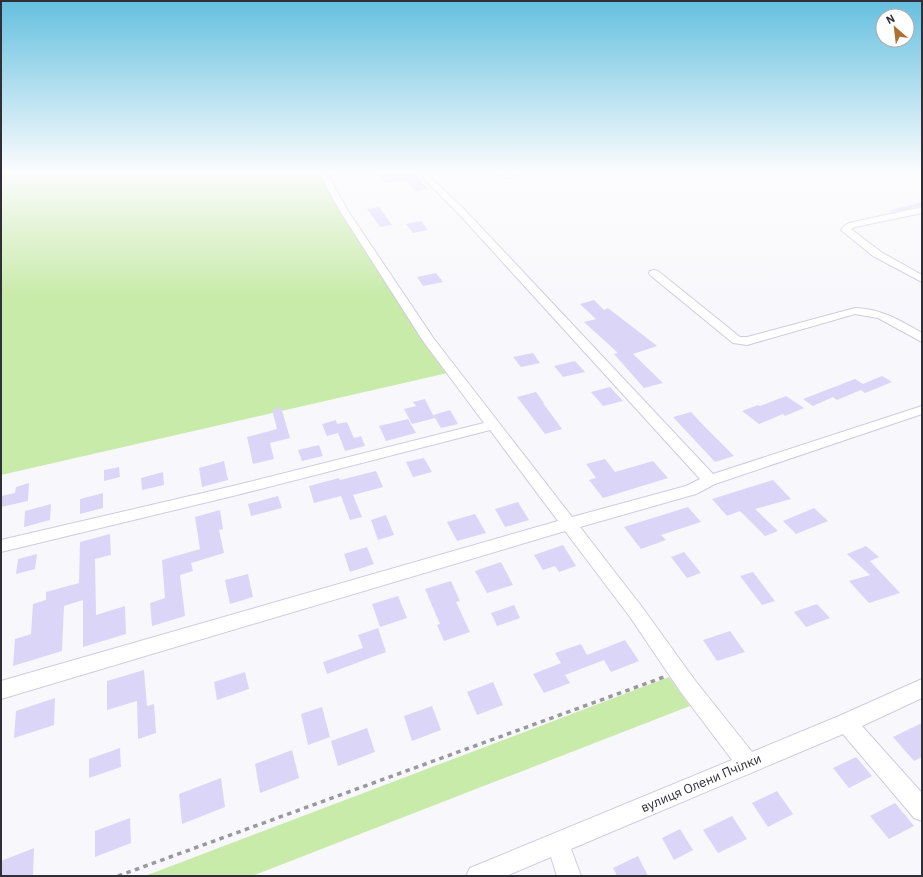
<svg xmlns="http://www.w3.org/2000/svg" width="923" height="877" font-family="'IBM Plex Sans',sans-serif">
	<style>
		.green { fill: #c8eba9 }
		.building { fill: #dbd5f8 }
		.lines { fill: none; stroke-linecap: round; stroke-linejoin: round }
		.minor-casing { stroke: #cecbe1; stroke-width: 2 }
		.path { stroke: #98989e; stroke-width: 3.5; stroke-dasharray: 4.5 4.5; stroke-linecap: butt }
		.minor { fill: #fff; fill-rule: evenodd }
		.labels { text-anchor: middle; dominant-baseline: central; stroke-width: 3.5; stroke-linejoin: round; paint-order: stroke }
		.near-street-label { font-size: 13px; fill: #302f37; stroke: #fff }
	</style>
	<rect width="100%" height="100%" fill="#f8f8fc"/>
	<g class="green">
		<polygon points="1,173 323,173 452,372 1,475"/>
		<polygon points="669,677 690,706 252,876 145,876"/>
	</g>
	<g class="building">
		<polygon points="378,173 414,173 428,189 415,191 406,180 386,183"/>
		<polygon points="922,202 922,206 892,212 889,211"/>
		<polygon points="379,207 392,225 380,227 367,209"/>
		<polygon points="421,221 428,230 413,233 406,224"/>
		<polygon points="436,273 443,282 423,286 417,277"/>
		<polygon points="594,300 604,310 608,308 657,346 633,354 663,383 644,388 614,354 618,353 584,322 596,319 580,304"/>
		<polygon points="533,353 540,363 521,367 513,357"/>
		<polygon points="575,361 585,372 563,377 554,366"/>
		<polygon points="882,376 892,382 865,393 861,390 837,400 833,397 813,406 803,399 855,379 863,384"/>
		<polygon points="610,387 623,401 603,406 591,392"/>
		<polygon points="536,392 544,403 543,403 562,429 545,434 517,397"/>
		<polygon points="786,396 804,408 785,416 783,414 759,424 742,411 758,405 760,406"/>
		<polygon points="425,399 433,415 450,410 458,424 441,428 435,418 412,424 404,409 416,406 413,402"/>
		<polygon points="281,407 290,438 270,443 274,459 253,464 247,437 277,429 272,410"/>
		<polygon points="691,412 704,426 734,456 715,462 673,417"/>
		<polygon points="408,419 416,433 386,441 379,426"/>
		<polygon points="336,420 337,424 347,422 354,438 361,436 365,446 345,451 338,433 327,436 322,424"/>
		<polygon points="319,445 323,456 302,461 298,450"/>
		<polygon points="424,458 432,472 413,477 406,462"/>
		<polygon points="605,459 615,472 653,461 668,478 603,498 589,480 596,478 586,464"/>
		<polygon points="224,461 228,480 202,487 199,468"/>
		<polygon points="119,467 120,477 104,481 104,470"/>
		<polygon points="376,471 383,487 353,495 362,517 350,520 341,496 314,503 309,486 339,478 340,480"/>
		<polygon points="163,472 164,485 142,490 141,478"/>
		<polygon points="773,480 791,499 755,509 778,531 765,536 740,511 727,516 712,499"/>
		<polygon points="29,483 28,501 1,507 1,496 15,493 16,487"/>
		<polygon points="103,493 103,508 80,514 80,499"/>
		<polygon points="278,496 282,508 251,516 248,504"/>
		<polygon points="518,502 529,520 505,527 495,509"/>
		<polygon points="51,504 50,520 24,527 25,511"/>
		<polygon points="688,507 701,522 661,535 666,540 641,549 624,527"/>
		<polygon points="814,508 828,521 796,534 783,521"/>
		<polygon points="220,510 223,529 219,530 224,553 191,563 193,571 180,575 185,616 152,626 150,603 165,598 162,560 200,549 195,517"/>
		<polygon points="475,514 486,533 457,541 447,522"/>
		<polygon points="386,515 394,535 378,540 371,520"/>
		<polygon points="110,534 111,555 95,559 96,615 125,606 126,634 83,647 83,600 64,606 62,651 13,666 15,639 31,634 33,604 46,600 46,592 79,583 80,542"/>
		<polygon points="563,545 576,566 559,572 555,566 543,570 534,555"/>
		<polygon points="866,546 879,557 870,561 900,593 869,603 849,581 870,575 847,554"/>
		<polygon points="367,547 374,564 350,572 344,554"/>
		<polygon points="684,552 701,573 687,578 671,557"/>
		<polygon points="37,554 35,569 16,574 18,559"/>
		<polygon points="501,562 513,585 487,593 475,571"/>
		<polygon points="753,572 775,601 762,605 740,576"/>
		<polygon points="248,574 253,597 230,604 225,580"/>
		<polygon points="451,581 460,601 456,602 470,632 444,641 437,625 440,624 425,589"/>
		<polygon points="398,596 407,618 380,627 372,604"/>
		<polygon points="817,604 830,618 806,627 794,612"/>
		<polygon points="514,605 520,618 497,626 491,613"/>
		<polygon points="378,628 386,652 327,674 323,662 363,648 358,635"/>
		<polygon points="730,631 745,652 717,661 703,640"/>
		<polygon points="625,640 639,661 611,672 604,660 565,675 570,683 544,693 533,674 561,663 555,653 581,644 587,655"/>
		<polygon points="144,670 147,706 154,704 156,733 138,739 137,701 107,710 107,681"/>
		<polygon points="245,672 249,689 217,700 214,682"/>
		<polygon points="493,682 503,705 477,715 467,692"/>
		<polygon points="55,698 54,725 14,738 16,711"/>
		<polygon points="432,706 441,730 412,741 404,716"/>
		<polygon points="322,707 330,737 308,745 301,714"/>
		<polygon points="922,723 922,757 914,761 893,737"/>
		<polygon points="367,728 375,752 338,766 331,741"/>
		<polygon points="120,748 121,767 89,778 89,759"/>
		<polygon points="292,750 299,778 260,793 255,764"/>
		<polygon points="856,757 872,776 849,788 833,768"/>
		<polygon points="221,778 225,807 182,824 179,794"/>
		<polygon points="777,791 793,814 768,827 752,803"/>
		<polygon points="895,803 914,826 889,839 870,816"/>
		<polygon points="732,816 747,839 718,853 703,830"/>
		<polygon points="130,818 131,843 95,857 95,831"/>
		<polygon points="680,829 693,850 674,860 662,838"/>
		<polygon points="34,848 33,876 1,876 1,861"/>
		<polygon points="638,856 648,876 617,876 613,868"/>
	</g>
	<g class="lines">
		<defs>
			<g id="minor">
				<polygon points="319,173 327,173 348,211 434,339 572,517 686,486 700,479 458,213 418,173 426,173 464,209 713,474 922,406 922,414 715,484 696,494 580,527 642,607 694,679 752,752 839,716 922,679 922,698 862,726 922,793 922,821 914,818 843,734 571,849 581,876 557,876 551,857 506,876 466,876 470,868 732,760 680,691 630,617 565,531 1,699 1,681 558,521 490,430 237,495 1,552 1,540 237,485 484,423 423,341 340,211"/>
				<polygon points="501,173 509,173 512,176 511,178 505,178"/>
				<polygon points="922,207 922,213 855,227 851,229 881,252 922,275 922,282 873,256 841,230 844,226 849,223"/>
				<path d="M654 270 658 271 740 337H747L855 308C881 309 900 320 922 333V342L878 318 855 314 747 345 733 343 650 275 649 273 650 271Z"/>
			</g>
		</defs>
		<use href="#minor" class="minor-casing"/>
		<polyline class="path" points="118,876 664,677"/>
		<use href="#minor" class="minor"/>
	</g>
	<linearGradient id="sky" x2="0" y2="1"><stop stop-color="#65c0df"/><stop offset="0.58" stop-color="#fcfcfe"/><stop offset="1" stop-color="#fcfcfe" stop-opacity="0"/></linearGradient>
	<rect width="923" height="296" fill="url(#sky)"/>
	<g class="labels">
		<g class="near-street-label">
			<text transform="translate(701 783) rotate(-23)">вулиця Олени Пчілки</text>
		</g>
	</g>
	<rect width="923" height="877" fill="none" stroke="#302f37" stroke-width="4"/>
	<g transform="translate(895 28) rotate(332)"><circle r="19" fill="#ffffff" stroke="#acacaf"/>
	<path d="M0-3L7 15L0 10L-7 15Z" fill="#ac7132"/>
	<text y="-6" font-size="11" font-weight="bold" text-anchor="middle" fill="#302f37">N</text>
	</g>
</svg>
